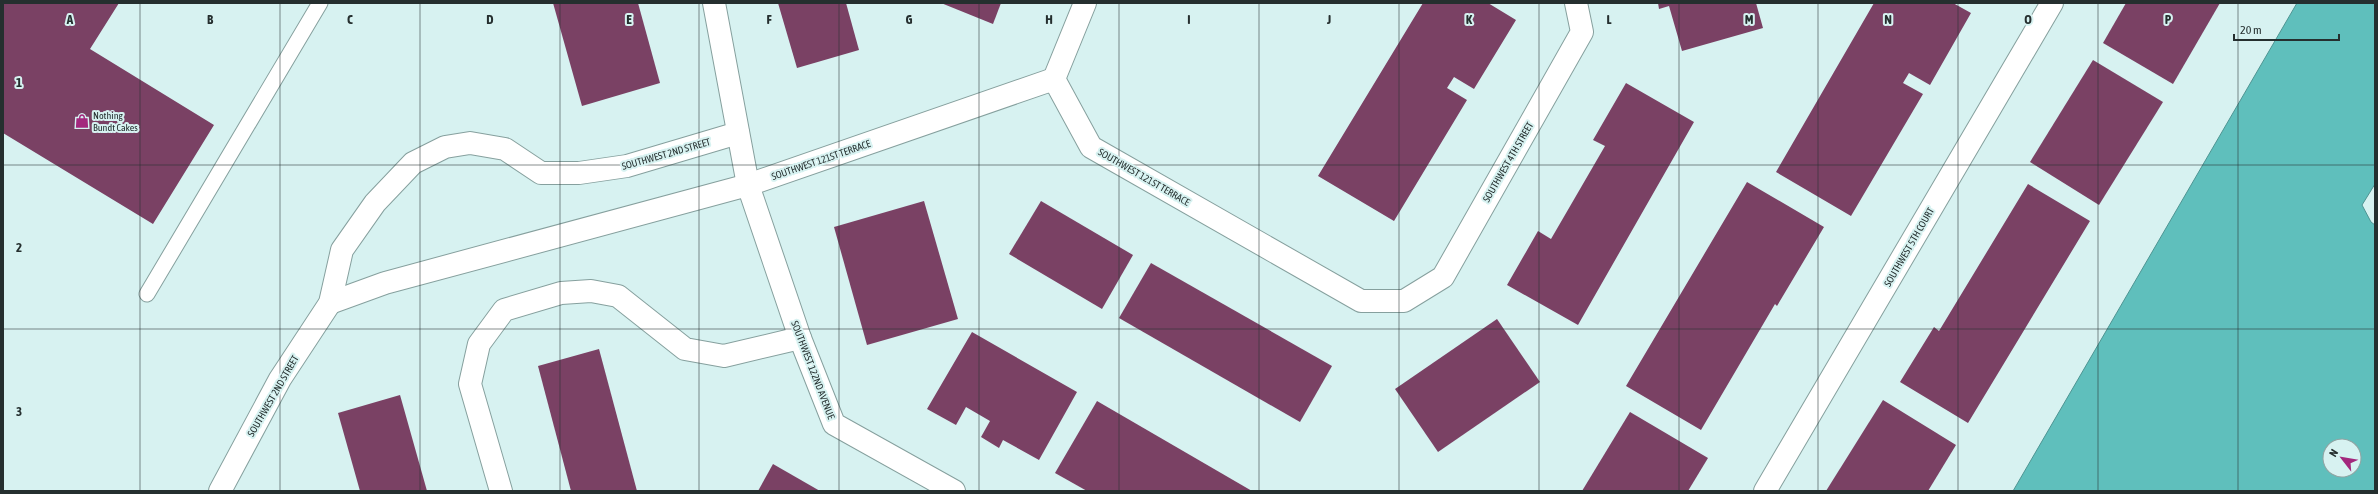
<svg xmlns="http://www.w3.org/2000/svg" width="2378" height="494" font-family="'Asap Condensed',sans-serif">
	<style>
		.water { fill: #5fbfbc; stroke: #4e9492; fill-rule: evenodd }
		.building { fill: #7a4164 }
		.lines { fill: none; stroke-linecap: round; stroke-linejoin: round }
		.lane-casing { stroke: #86a09e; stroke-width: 17 }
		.street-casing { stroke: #86a09e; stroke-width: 24 }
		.lane { stroke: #fff; stroke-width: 15 }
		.street { stroke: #fff; stroke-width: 22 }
		.grid { fill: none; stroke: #252f2f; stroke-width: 1; stroke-opacity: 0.55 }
		.labels { text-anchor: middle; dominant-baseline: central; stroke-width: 4; stroke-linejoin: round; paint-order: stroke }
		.poi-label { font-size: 10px; fill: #252f2f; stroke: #d7f2f1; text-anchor: start }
		.street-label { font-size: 10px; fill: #252f2f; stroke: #d7f2f1 }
		.grid-label { font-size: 13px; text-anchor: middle; font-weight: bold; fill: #252f2f; stroke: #d7f2f1; stroke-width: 4; stroke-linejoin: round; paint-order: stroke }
	</style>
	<rect width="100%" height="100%" fill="#d7f2f1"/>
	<path class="water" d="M2297 3H2375V184L2362 205 2371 222 2375 225V491H2013ZM2330 446H2354V470H2330Z"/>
	<g class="building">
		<polygon points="3,3 119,3 90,49 214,125 153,224 3,133"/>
		<polygon points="553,3 638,3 660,83 582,106"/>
		<polygon points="778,3 846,3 859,50 797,68"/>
		<polygon points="941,3 1001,3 993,24"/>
		<polygon points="1423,3 1488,3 1516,20 1474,89 1454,77 1447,88 1467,100 1394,221 1318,176"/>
		<polygon points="1658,3 1756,3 1763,28 1682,51 1669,6 1659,9"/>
		<polygon points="1874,3 1953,3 1971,13 1930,85 1909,73 1903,83 1923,94 1851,216 1776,172"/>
		<polygon points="2126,3 2220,3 2173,84 2103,43"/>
		<polygon points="2093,60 2163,102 2099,205 2030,162"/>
		<polygon points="1626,83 1694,122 1578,325 1507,285 1538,231 1551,239 1605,146 1593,140"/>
		<polygon points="1747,182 1824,227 1777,306 1775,304 1701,430 1626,386"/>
		<polygon points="2028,184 2090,221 1968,423 1900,382 1934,327 1939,331"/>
		<polygon points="924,201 958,319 867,345 834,227"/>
		<polygon points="1041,201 1133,255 1102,309 1009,254"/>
		<polygon points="1151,263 1332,366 1300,422 1119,318"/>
		<polygon points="1497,319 1540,382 1438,452 1395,389"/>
		<polygon points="972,332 1077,392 1039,460 1003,440 999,448 981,437 990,421 966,407 956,425 927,409"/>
		<polygon points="599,349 637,491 571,491 538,366"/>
		<polygon points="400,395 427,491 360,491 338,413"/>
		<polygon points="1883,400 1956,445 1928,491 1826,491"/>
		<polygon points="1097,401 1252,491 1087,491 1055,473"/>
		<polygon points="1630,412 1708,458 1688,491 1582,491"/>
		<polygon points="773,464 820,491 758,491"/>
	</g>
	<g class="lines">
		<defs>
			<polyline id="lane" points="147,294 320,3"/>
			<g id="street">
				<polyline points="714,3 748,185 800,338 834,424 954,491"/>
				<polyline points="1054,79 1085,3"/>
				<polyline points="330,303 385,283 748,185 1054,79 1091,147 1361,301 1404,301 1443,277 1582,32 1576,3"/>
				<polyline points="220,491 280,379 330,303 342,250 375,203 413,163 445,147 470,143 505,149 541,173 579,173 627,166 738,133"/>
				<polyline points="501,491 470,384 479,344 504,310 561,293 591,291 618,296 685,349 724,356 800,338"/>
				<polyline points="1765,491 2052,3"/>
			</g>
		</defs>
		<use href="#lane" class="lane-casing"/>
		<use href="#street" class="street-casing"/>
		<use href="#lane" class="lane"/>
		<use href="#street" class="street"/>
	</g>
	<path class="grid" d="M140 3V491M280 3V491M420 3V491M560 3V491M699 3V491M839 3V491M979 3V491M1119 3V491M1259 3V491M1399 3V491M1539 3V491M1679 3V491M1818 3V491M1958 3V491M2098 3V491M2238 3V491M3 165H2375M3 329H2375"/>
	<defs>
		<symbol id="shop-bare" viewBox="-9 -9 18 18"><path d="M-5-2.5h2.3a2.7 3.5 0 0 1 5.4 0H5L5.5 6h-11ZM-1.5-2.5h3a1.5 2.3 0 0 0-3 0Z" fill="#a3287d" stroke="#d7f2f1" stroke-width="2.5" paint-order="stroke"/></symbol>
	</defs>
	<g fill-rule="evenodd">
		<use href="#shop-bare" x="72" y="111" width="20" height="20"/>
	</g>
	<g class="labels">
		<g class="poi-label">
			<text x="93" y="115">Nothing<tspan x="93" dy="12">Bundt Cakes</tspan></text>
		</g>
		<g class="street-label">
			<text transform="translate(666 154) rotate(-16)">SOUTHWEST 2ND STREET</text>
			<text transform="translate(821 160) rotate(-19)">SOUTHWEST 121ST TERRACE</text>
			<text transform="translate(1508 162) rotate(-60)">SOUTHWEST 4TH STREET</text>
			<text transform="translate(1144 177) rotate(30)">SOUTHWEST 121ST TERRACE</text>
			<text transform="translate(1909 247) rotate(-60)">SOUTHWEST 5TH COURT</text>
			<text transform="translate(813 370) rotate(69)">SOUTHWEST 122ND AVENUE</text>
			<text transform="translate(273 396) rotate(-60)">SOUTHWEST 2ND STREET</text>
		</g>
	</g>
	<g class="grid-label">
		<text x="70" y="24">A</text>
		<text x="210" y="24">B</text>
		<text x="350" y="24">C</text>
		<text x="490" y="24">D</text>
		<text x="629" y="24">E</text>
		<text x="769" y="24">F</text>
		<text x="909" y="24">G</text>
		<text x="1049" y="24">H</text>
		<text x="1189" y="24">I</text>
		<text x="1329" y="24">J</text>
		<text x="1469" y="24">K</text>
		<text x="1609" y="24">L</text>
		<text x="1749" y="24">M</text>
		<text x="1888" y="24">N</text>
		<text x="2028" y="24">O</text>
		<text x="2168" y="24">P</text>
		<text x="19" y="87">1</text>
		<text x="19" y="252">2</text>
		<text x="19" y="416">3</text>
	</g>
	<rect width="2378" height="494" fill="none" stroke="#252f2f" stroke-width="8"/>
	<g transform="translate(2342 458) rotate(301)"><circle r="19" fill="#d7f2f1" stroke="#90a4a3"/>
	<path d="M0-3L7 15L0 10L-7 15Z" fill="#a3287d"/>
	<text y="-6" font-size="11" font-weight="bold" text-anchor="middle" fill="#252f2f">N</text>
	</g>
	<path d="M2234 34v6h105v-6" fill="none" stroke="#252f2f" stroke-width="2"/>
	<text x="2240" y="34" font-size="12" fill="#252f2f" stroke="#d7f2f1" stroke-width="3" paint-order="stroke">20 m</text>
</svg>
